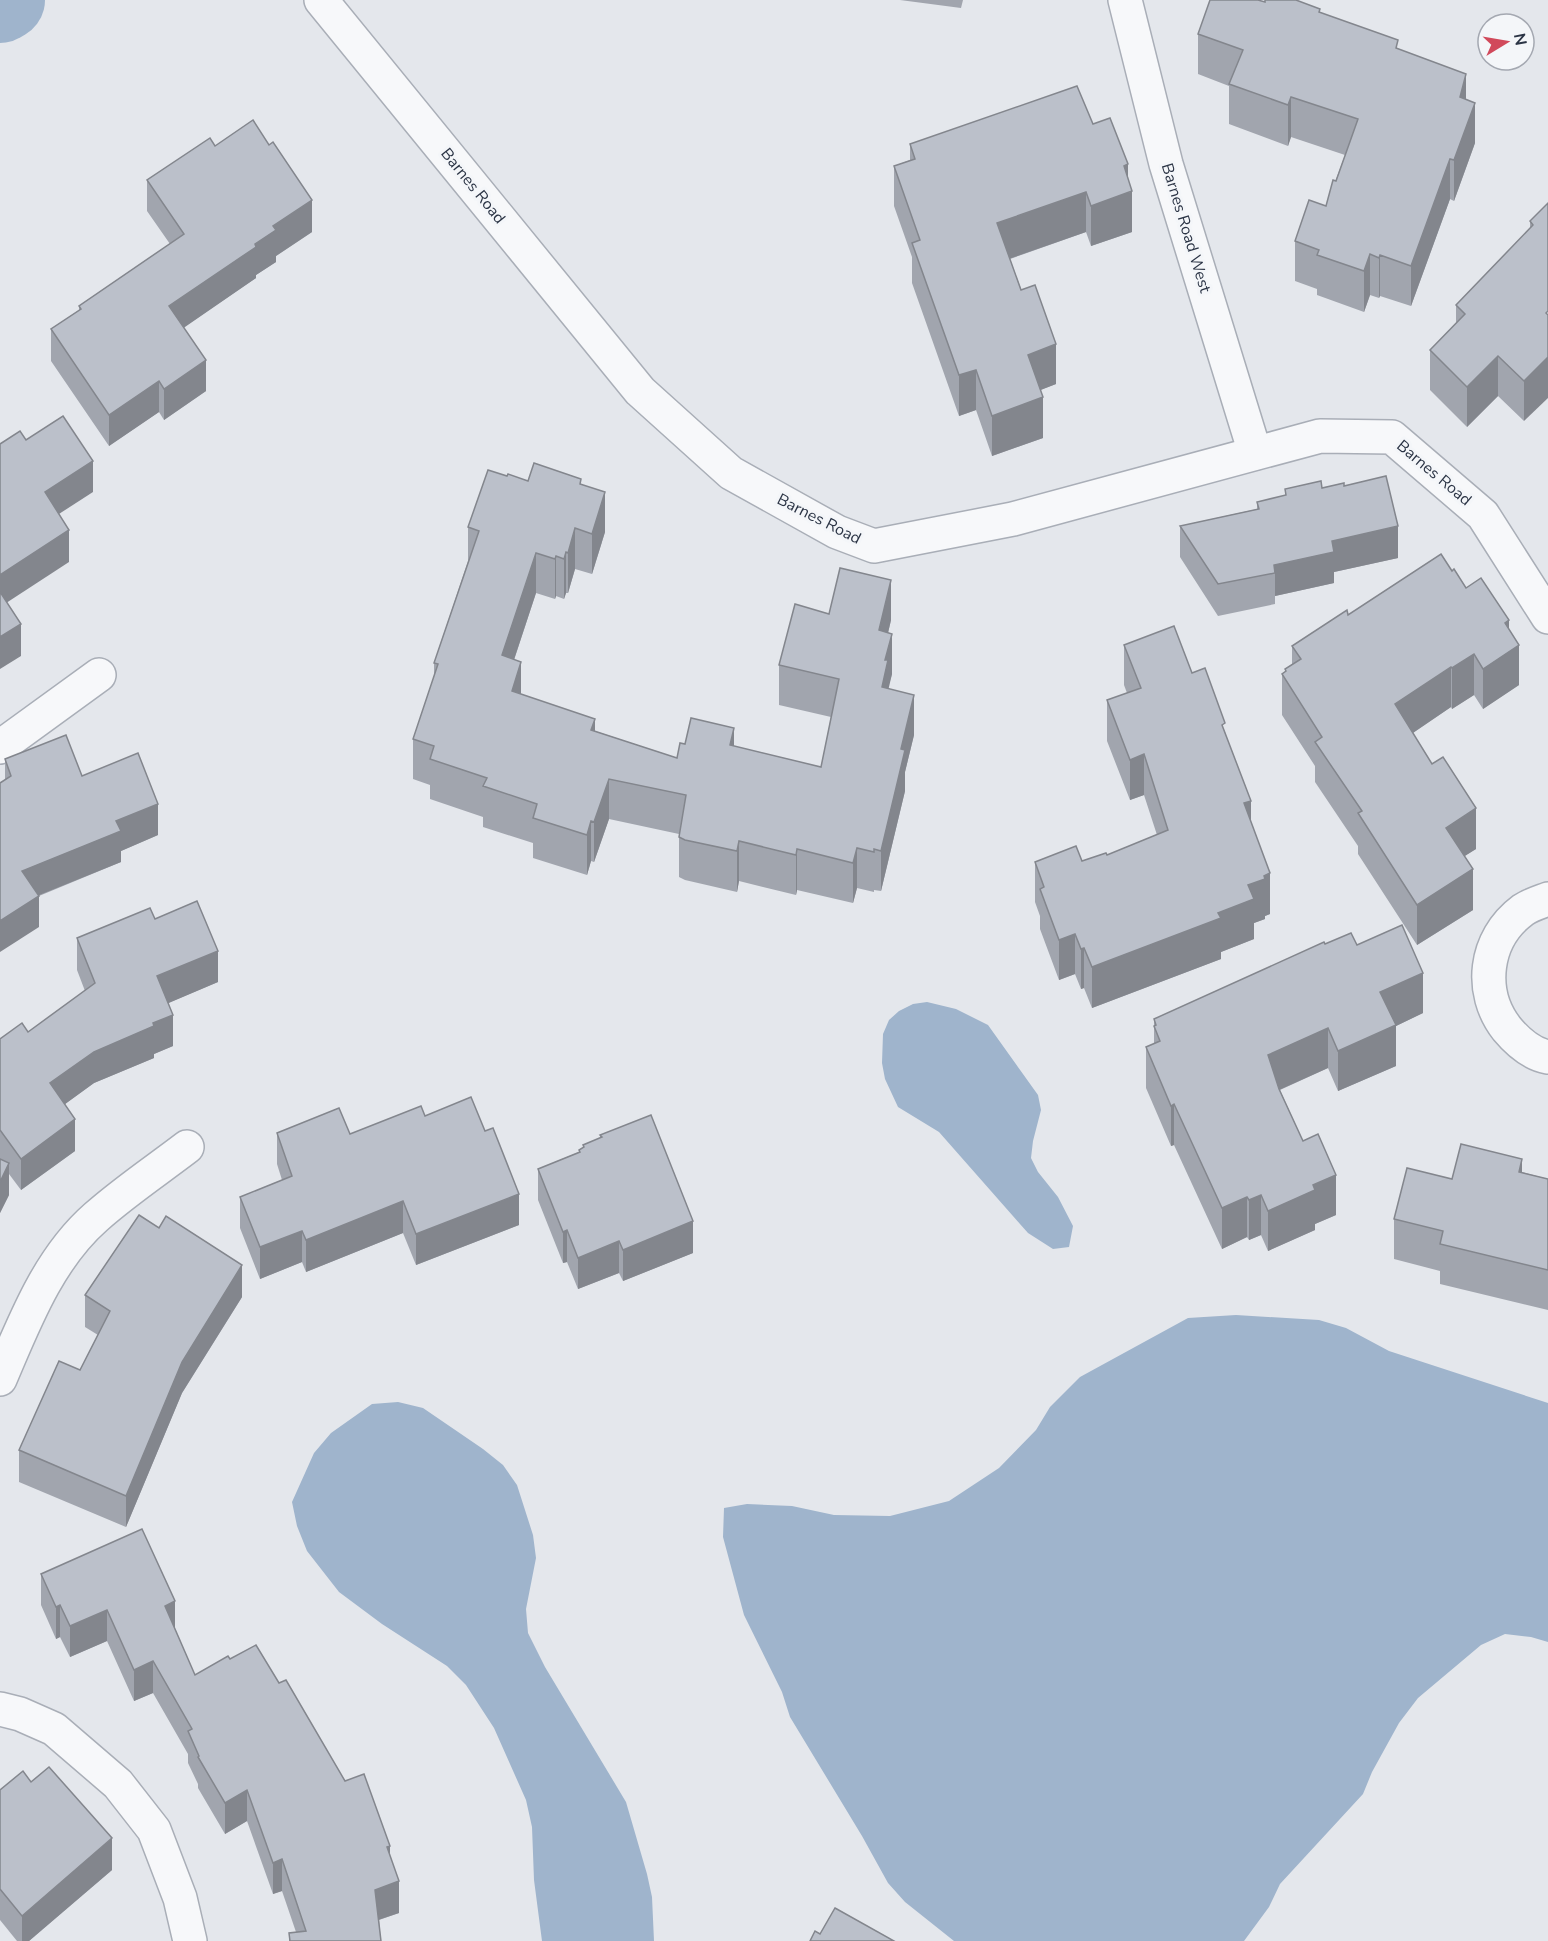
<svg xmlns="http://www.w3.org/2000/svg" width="1548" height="1941" font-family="'Nunito Sans',sans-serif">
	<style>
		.water { fill: #9fb4cc }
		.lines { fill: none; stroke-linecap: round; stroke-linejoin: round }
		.river { stroke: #9fb4cc; stroke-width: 80 }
		.minor-casing { stroke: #a9aeb7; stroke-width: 36 }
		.minor { stroke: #f7f8fa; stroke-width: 33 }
		.wall { fill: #a1a5ae }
		.shaded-wall { fill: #83868d }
		.building { fill: #bbc0ca; stroke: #83868d; stroke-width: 1.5 }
		.labels { text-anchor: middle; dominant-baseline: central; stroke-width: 6; stroke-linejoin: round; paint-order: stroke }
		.street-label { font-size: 16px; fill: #2b3445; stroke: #f4f6f9 }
	</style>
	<rect width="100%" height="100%" fill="#e4e7ec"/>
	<g class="water">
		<polygon points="927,1002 956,1009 988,1025 1038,1095 1041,1110 1033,1141 1031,1158 1038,1172 1058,1197 1073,1226 1069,1247 1053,1249 1028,1233 939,1132 898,1107 885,1079 882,1063 883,1034 889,1020 899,1011 913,1004"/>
		<polygon points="1236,1315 1319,1320 1346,1328 1389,1351 1548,1403 1548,1642 1531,1637 1505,1634 1481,1645 1418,1698 1399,1723 1372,1772 1363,1794 1280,1884 1269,1907 1244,1941 954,1941 905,1902 888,1883 862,1836 790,1717 782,1692 744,1615 723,1537 724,1508 747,1504 792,1506 834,1515 890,1516 949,1501 999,1468 1036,1430 1050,1407 1080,1377 1188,1318"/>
		<polygon points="398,1402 423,1408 483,1449 503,1465 517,1485 533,1535 536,1558 526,1609 528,1633 545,1667 626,1802 647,1874 652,1897 654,1941 542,1941 534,1880 532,1827 526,1800 494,1728 466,1685 447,1666 382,1624 339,1592 307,1551 297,1526 292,1502 314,1453 331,1433 372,1404"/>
	</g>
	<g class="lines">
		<polyline class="river" points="0,3 5,0"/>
		<defs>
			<g id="minor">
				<polyline points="321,0 640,391 731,473 837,532 874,546 1013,519 1320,436 1392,437 1483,515 1548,617"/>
				<polyline points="1125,0 1166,164 1255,453"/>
				<polyline points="0,747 99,675"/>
				<path d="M1548 899C1540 902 1530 905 1523 910 1484 939 1478 992 1507 1029 1517 1041 1532 1054 1548 1057"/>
				<path d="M0 1379C24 1323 48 1259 96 1217 124 1192 157 1170 187 1147"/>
				<polyline points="0,1709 20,1714 54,1729 118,1784 154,1830 180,1898 190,1941"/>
			</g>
		</defs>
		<use href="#minor" class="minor-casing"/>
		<use href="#minor" class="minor"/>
	</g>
	<g class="wall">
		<polygon points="900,0 963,0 961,8"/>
		<polygon points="1265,2 1320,13 1398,49 1466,100 1475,143 1454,201 1450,199 1411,306 1380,296 1379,298 1370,295 1364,312 1317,295 1317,289 1295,281 1295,241 1326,206 1345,155 1291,137 1288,146 1229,124 1229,86 1198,74 1198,34"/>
		<polygon points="1093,124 1128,178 1132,232 1091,246 1086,232 1010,259 1056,384 1040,390 1043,438 992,456 976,410 959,416 912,283 912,257 894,206 894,166 910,160 910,144"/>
		<polygon points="215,146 312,232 276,256 276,262 256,275 256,278 184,327 206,391 164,420 159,412 109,446 51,361 51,329 79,310 79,306 170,244 147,211 147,180"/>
		<polygon points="1548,203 1524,421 1498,396 1467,427 1430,390 1430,350 1456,323 1456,305 1530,228 1530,221"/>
		<polygon points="507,476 528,481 581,484 605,532 592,574 575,569 568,593 566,593 564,599 556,596 555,599 536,593 514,660 521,694 595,731 677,758 685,744 734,746 821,767 831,717 779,705 779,665 829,614 891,620 888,633 892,674 888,688 914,735 905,772 905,791 881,891 874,890 874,892 857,888 853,903 797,890 796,895 739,881 737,892 685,880 679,877 679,834 609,819 594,862 591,861 587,875 533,858 533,843 483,827 483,817 430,799 430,785 413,779 413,739 434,676 434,663 468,561 468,527"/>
		<polygon points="1344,486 1398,558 1334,572 1334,583 1275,596 1275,604 1218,616 1180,557 1180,526 1257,509 1257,502 1285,496 1285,489"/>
		<polygon points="1452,571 1466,588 1509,629 1519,685 1483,709 1474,695 1452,709 1451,707 1413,733 1476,849 1464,856 1473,910 1417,945 1358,854 1358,846 1315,782 1315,766 1282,715 1282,674 1285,672 1285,669 1292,664 1292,646 1348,615"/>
		<polygon points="1124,645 1192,673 1225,732 1251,824 1270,914 1265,916 1265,919 1254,923 1254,939 1221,952 1221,959 1092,1008 1084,988 1081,989 1075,974 1059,980 1040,929 1040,916 1035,902 1035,862 1082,861 1107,855 1157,835 1144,795 1130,800 1107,741 1107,700 1127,693 1124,685"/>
		<polygon points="5,759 82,776 158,835 121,851 121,862 39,896 39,927 5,780"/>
		<polygon points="155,919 218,982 168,1003 173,1046 154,1054 154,1058 94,1083 65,1104 75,1151 21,1190 9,1174 9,1195 0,1213 0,1039 28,1032 85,991 77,970 77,938"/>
		<polygon points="1325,944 1357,945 1423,1013 1396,1026 1396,1066 1338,1091 1328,1068 1280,1090 1336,1215 1315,1224 1315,1230 1268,1251 1261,1235 1249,1240 1247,1237 1222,1249 1174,1145 1171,1146 1146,1088 1146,1047 1154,1044 1154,1019"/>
		<polygon points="425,1116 519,1225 416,1265 403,1233 306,1272 302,1262 260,1279 240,1228 240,1197 282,1180 277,1164 277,1133 350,1134"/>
		<polygon points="600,1135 693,1253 623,1281 619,1273 578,1289 567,1262 563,1263 538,1200 538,1169 579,1152 579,1150 583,1148 583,1145 600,1138"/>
		<polygon points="1522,1172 1548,1179 1548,1310 1440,1284 1440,1271 1394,1259 1394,1219 1452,1179"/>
		<polygon points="85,1295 242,1297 182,1393 126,1527 19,1482 19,1450 80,1370 98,1335 85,1327"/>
		<polygon points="41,1574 175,1629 195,1675 230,1659 279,1683 345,1781 390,1857 399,1913 379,1920 381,1941 289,1941 289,1933 296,1932 282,1891 273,1894 247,1821 225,1834 198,1788 198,1784 188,1763 188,1754 153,1693 134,1701 107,1641 70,1657 60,1637 56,1639 41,1605"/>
		<polygon points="31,1782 112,1870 29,1941 17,1941 0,1920 0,1790"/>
	</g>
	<g class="shaded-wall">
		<polygon points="1466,74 1466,114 1460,97"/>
		<polygon points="1291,97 1291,137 1288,146 1288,105"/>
		<polygon points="1475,103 1475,143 1454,201 1454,160"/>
		<polygon points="1450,159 1450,199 1411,306 1411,266"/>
		<polygon points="1128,164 1128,193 1132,191 1132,232 1091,246 1091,206 1124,166"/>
		<polygon points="1086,192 1086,232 997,263 997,223"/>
		<polygon points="312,200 312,232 276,256 276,262 256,275 256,278 169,338 169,306 273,226"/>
		<polygon points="1370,254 1370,295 1364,312 1364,271"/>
		<polygon points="1380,255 1380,296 1379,298 1379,258"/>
		<polygon points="1056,344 1056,384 1028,395 1028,355"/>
		<polygon points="1498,356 1498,396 1467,427 1467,387"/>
		<polygon points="1548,357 1548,398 1524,421 1524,381"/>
		<polygon points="206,360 206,391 164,420 164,389"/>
		<polygon points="976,370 976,410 959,416 959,375"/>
		<polygon points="159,381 159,412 109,446 109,415"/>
		<polygon points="1043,397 1043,438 992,456 992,416"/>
		<polygon points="93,461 93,492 45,523 45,492"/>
		<polygon points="605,492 605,532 592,574 592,534"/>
		<polygon points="1398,526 1398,558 1334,572 1334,583 1275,596 1275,573 1274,565 1332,541"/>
		<polygon points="575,528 575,569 568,593 568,553"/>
		<polygon points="69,530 69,562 0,607 0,575"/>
		<polygon points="566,552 566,593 564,599 564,559"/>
		<polygon points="536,553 536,593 502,696 502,655"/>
		<polygon points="556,556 556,596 555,599 555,559"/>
		<polygon points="891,580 891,620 879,671 879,630"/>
		<polygon points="1509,620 1509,651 1519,645 1519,685 1483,709 1483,669 1505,623"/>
		<polygon points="21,624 21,656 0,669 0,637"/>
		<polygon points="892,634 892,674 888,691 882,687 885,660"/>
		<polygon points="1474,654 1474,695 1452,709 1452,668"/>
		<polygon points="521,662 521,703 512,691"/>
		<polygon points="1451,667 1451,707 1395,745 1395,704"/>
		<polygon points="914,695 914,735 905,772 905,791 881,891 881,851 901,749"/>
		<polygon points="595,719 595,759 591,730"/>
		<polygon points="734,728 734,769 730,745"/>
		<polygon points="1144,754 1144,795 1130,800 1130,760"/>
		<polygon points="609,779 609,819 594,862 594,822"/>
		<polygon points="1251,801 1251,841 1244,803"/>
		<polygon points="158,804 158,835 121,851 121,862 22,902 22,871 116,821"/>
		<polygon points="1476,808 1476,849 1446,868 1446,828"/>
		<polygon points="591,821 591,861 587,875 587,835"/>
		<polygon points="739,841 739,881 737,892 737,851"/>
		<polygon points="857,848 857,888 853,903 853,863"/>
		<polygon points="797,849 797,890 796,895 796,855"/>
		<polygon points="1473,869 1473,910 1417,945 1417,905"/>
		<polygon points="1270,873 1270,914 1265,916 1265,919 1254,923 1254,939 1221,952 1221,959 1092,1008 1092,967 1218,913 1248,885"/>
		<polygon points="39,896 39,927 0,952 0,921"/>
		<polygon points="1075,934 1075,974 1059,980 1059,940"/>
		<polygon points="1084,948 1084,988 1081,989 1081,949"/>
		<polygon points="218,951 218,982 157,1008 157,976"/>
		<polygon points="1423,973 1423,1013 1396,1026 1396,1066 1338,1091 1338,1051 1380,992"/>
		<polygon points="173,1015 173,1046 154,1054 154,1058 94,1083 50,1115 50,1083 94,1052 153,1023"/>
		<polygon points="1328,1028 1328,1068 1268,1095 1268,1055"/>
		<polygon points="1174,1104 1174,1145 1171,1146 1171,1106"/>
		<polygon points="75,1119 75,1151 21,1190 21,1159"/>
		<polygon points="1522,1159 1522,1200 1519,1172"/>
		<polygon points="9,1163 9,1195 0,1213 0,1182"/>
		<polygon points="1336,1175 1336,1215 1315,1224 1315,1230 1268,1251 1268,1211 1313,1185"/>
		<polygon points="519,1194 519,1225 416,1265 416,1234"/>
		<polygon points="1261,1195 1261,1235 1249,1240 1249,1200"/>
		<polygon points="1247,1197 1247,1237 1222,1249 1222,1208"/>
		<polygon points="403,1201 403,1233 306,1272 306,1240"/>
		<polygon points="693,1221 693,1253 623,1281 623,1250"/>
		<polygon points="567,1230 567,1262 563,1263 563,1232"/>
		<polygon points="302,1231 302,1262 260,1279 260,1247"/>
		<polygon points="619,1241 619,1273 578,1289 578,1258"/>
		<polygon points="242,1265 242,1297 182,1393 126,1527 126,1496 182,1362"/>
		<polygon points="175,1601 175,1632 165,1606"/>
		<polygon points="60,1605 60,1637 56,1639 56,1607"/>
		<polygon points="107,1610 107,1641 70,1657 70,1626"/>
		<polygon points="153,1661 153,1693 134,1701 134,1670"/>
		<polygon points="247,1790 247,1821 225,1834 225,1803"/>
		<polygon points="112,1838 112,1870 29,1941 22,1941 22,1916"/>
		<polygon points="390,1846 390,1877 387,1847"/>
		<polygon points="282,1859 282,1891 273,1894 273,1863"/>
		<polygon points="399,1881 399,1913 375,1921 375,1890"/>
	</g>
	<g class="building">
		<polygon points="1210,0 1258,0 1265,2 1265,0 1296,0 1320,9 1319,12 1398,40 1396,48 1466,74 1460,97 1475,103 1454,160 1450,159 1411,266 1380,255 1379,258 1370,254 1364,271 1317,255 1319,250 1295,241 1309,200 1326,206 1333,180 1336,181 1358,119 1291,97 1288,105 1229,84 1243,50 1198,34"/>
		<polygon points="1077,86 1093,124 1110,118 1128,164 1124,166 1132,191 1091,206 1086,192 997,223 1021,290 1035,285 1056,344 1028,355 1043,397 992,416 976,370 959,375 912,243 920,240 894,166 915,159 910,144"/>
		<polygon points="253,120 269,145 273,142 312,200 273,226 276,230 255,244 256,247 169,306 206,360 164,389 159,381 109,415 51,329 81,309 79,306 184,234 147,180 210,138 215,146"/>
		<polygon points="1548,203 1548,311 1546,313 1548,315 1548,357 1524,381 1498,356 1467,387 1430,350 1465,314 1456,305 1533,225 1530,221"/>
		<polygon points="63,416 93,461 45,492 69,530 0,575 0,444 20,431 26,440"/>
		<polygon points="534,463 581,479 580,484 605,492 592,534 575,528 568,553 566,552 564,559 556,556 555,559 536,553 502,655 521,662 512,691 595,719 591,730 677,758 680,743 685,744 691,718 734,728 730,745 821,767 839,679 779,665 795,604 829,614 840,568 891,580 879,630 892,634 885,660 888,660 882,687 914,695 901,749 905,750 881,851 874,849 874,852 857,848 853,863 797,849 796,855 739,841 737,851 685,840 679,837 686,795 609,779 594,822 591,821 587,835 533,818 537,804 483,786 487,778 430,759 434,746 413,739 438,664 434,663 479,531 468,527 488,470 507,476 508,474 528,481"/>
		<polygon points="1386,476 1398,526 1332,541 1334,552 1274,565 1275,573 1218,584 1180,526 1259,509 1257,502 1286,495 1285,489 1321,481 1322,488 1344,483 1344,486"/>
		<polygon points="1441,554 1452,571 1454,569 1466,588 1481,578 1509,620 1505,623 1519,645 1483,669 1474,654 1452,668 1451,667 1395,704 1432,764 1443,757 1476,808 1446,828 1473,869 1417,905 1358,813 1362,811 1315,742 1322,737 1282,674 1286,671 1285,669 1301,659 1292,646 1347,610 1348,615"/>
		<polygon points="0,592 21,624 0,637"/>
		<polygon points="1174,626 1192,673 1205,668 1225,723 1222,725 1251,801 1244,803 1270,873 1264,876 1265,879 1248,885 1254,899 1218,913 1221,918 1092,967 1084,948 1081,949 1075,934 1059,940 1040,889 1044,887 1035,862 1076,846 1082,861 1106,853 1107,855 1168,830 1144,754 1130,760 1107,700 1141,688 1124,645"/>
		<polygon points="66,735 82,776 138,753 158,804 116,821 121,831 22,871 39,896 0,921 0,783 11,776 5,759"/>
		<polygon points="197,901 218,951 157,976 173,1015 153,1023 154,1026 94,1052 50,1083 75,1119 21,1159 0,1130 0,1039 22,1023 28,1032 95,983 77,938 150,908 155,919"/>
		<polygon points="1402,925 1423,973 1380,992 1396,1025 1338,1051 1328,1028 1268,1055 1279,1089 1303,1141 1318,1134 1336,1175 1313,1185 1315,1190 1268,1211 1261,1195 1249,1200 1247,1197 1222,1208 1174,1104 1171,1106 1146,1047 1160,1041 1154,1026 1156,1025 1154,1019 1324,942 1325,944 1351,933 1357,945"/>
		<polygon points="471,1097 485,1131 493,1128 519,1194 416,1234 403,1201 306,1240 302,1231 260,1247 240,1197 292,1176 277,1133 339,1108 350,1134 421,1106 425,1116"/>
		<polygon points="651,1115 693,1221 623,1250 619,1241 578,1258 567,1230 563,1232 538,1169 580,1152 579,1150 584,1147 583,1145 602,1137 600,1135"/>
		<polygon points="1461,1144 1522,1159 1519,1172 1548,1179 1548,1270 1440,1244 1443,1231 1394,1219 1407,1168 1452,1179"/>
		<polygon points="0,1159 9,1163 0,1182"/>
		<polygon points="139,1215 159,1228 166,1216 242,1265 182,1362 126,1496 19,1450 59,1361 80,1370 110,1311 85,1295"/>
		<polygon points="142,1529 175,1601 165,1606 195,1675 228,1656 230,1659 256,1645 279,1683 286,1680 345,1781 364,1774 390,1846 387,1847 399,1881 375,1890 381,1941 290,1941 289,1933 306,1931 282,1859 273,1863 247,1790 225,1803 198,1757 199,1756 188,1731 192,1729 153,1661 134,1670 107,1610 70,1626 60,1605 56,1607 41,1574"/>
		<polygon points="49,1767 112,1838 22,1916 0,1889 0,1790 23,1771 31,1782"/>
		<polygon points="835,1908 894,1941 810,1941 815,1931 820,1934"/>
	</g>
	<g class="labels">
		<g class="street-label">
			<text transform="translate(473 186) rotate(51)">Barnes Road</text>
			<text transform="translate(1186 228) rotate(73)">Barnes Road West</text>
			<text transform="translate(1434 473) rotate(40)">Barnes Road</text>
			<text transform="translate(819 519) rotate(27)">Barnes Road</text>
		</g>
	</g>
	<g transform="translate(1506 42) rotate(79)"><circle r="28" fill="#f4f6f9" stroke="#a4a8b1" stroke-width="1.5"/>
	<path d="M0-4.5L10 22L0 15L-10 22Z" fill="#d1495b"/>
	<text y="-9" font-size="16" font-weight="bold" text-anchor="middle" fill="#2b3445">N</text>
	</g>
</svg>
